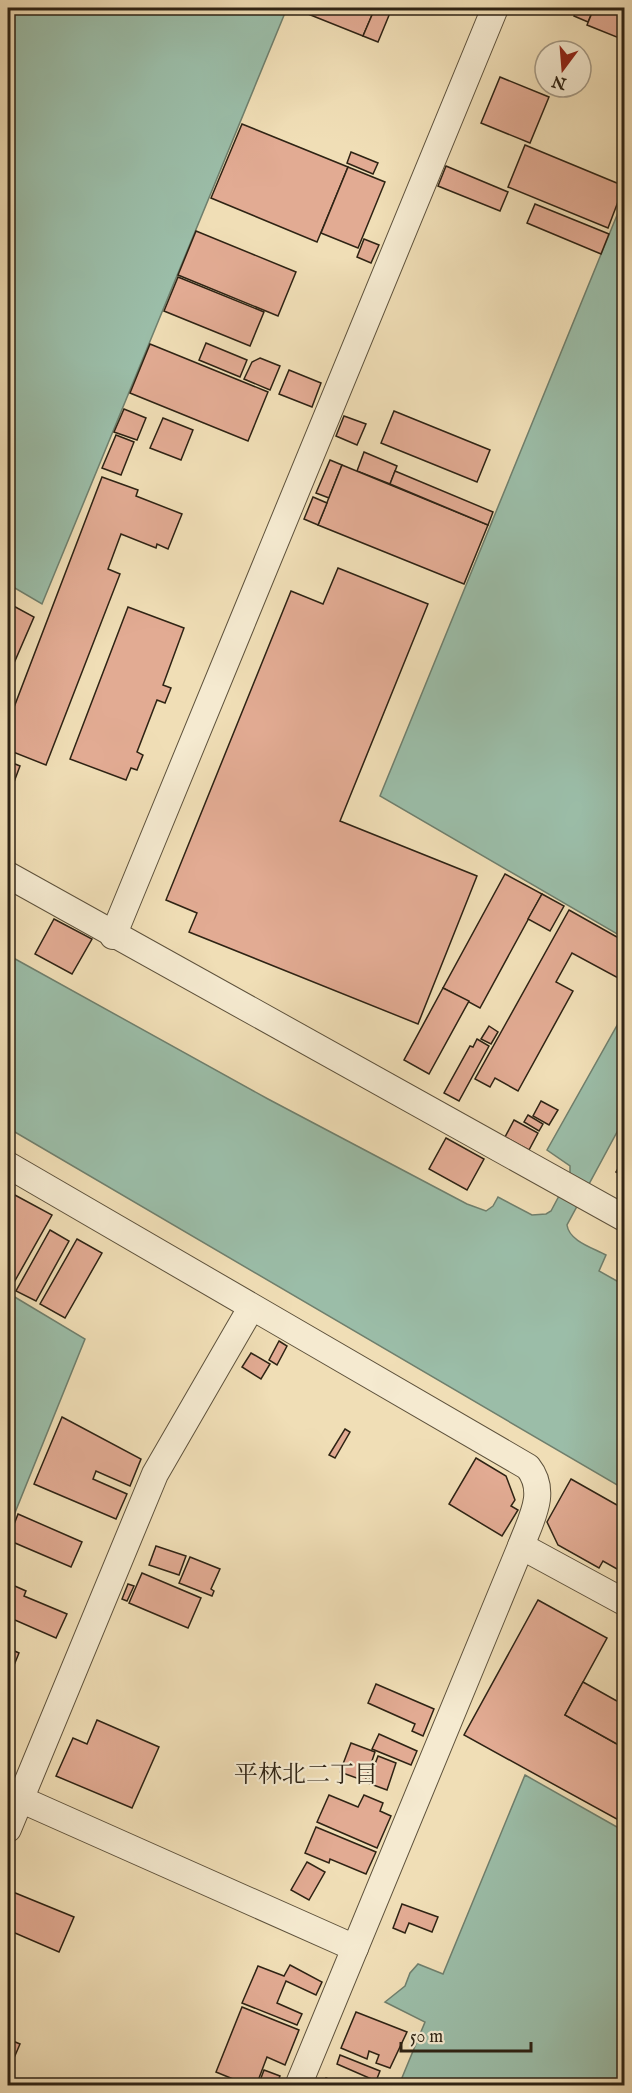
<svg xmlns="http://www.w3.org/2000/svg" width="632" height="2093" font-family="'IM FELL English','Noto Serif JP',serif">
	<style>
		.water { fill: #9bbda8; stroke: #6f7f6d; stroke-width: 1.5 }
		.building { fill: #e2ab93; stroke: #2e2314; stroke-width: 1.5 }
		.lines { fill: none; stroke-linecap: round; stroke-linejoin: round }
		.minor-casing { stroke: #5e523c; stroke-width: 28 }
		.minor { stroke: #f5ead0; stroke-width: 26 }
		.labels { text-anchor: middle; dominant-baseline: central; stroke-width: 4.5; stroke-linejoin: round; paint-order: stroke }
		.neighbourhood-label { font-size: 24px; fill: #2e2314; stroke: #f5ead0 }
	</style>
	<rect width="100%" height="100%" fill="#f0deb6"/>
	<filter id="stains"><feTurbulence type="fractalNoise" baseFrequency=".00333" numOctaves="4"/><feColorMatrix values="0 0 0 0 .2 0 0 0 0 .09 0 0 0 0 .02 0 0 0 .5 -.17"/></filter>
	<radialGradient id="worn" r=".72"><stop offset=".6" stop-color="#630" stop-opacity="0"/><stop offset="1" stop-color="#630" stop-opacity=".3"/></radialGradient>
	<g class="water">
		<polygon points="8,8 287,8 42,604 8,584"/>
		<polygon points="624,198 624,938 380,796"/>
		<path d="M8 955 268 1099 467 1204 486 1211 493 1206 498 1197 532 1215 546 1214 551 1211 570 1175V1166L547 1150 624 1013V1119L567 1225C569 1241 593 1248 606 1255L599 1271 624 1285V1489L8 1128Z"/>
		<polygon points="8,1293 85,1339 8,1530"/>
		<polygon points="525,1775 624,1831 624,2085 399,2085 425,2022 385,2002 405,1986 410,1973 418,1964 443,1974"/>
	</g>
	<g class="building">
		<polygon points="293,8 375,8 363,36"/>
		<polygon points="375,8 392,8 378,42 363,36"/>
		<polygon points="577,8 594,8 588,22 574,16"/>
		<polygon points="594,8 624,8 624,40 587,25"/>
		<polygon points="500,77 549,97 530,143 481,123"/>
		<polygon points="242,124 348,167 317,242 211,198"/>
		<polygon points="525,145 624,186 608,228 508,187"/>
		<polygon points="351,152 378,163 373,174 347,163"/>
		<polygon points="446,166 508,192 500,211 438,186"/>
		<polygon points="348,167 385,182 358,248 321,233"/>
		<polygon points="535,204 609,234 601,254 527,223"/>
		<polygon points="196,231 296,272 278,316 178,275"/>
		<polygon points="364,239 379,245 371,263 357,257"/>
		<polygon points="178,277 264,312 250,346 164,311"/>
		<polygon points="206,343 247,360 240,377 199,360"/>
		<polygon points="150,344 268,392 248,441 130,393"/>
		<polygon points="260,358 280,366 270,390 244,379 252,362"/>
		<polygon points="289,370 321,383 312,407 279,394"/>
		<polygon points="124,409 146,418 137,440 114,432"/>
		<polygon points="394,411 490,450 477,482 381,443"/>
		<polygon points="344,416 366,424 357,445 336,436"/>
		<polygon points="163,418 193,430 181,460 150,448"/>
		<polygon points="116,435 134,442 121,475 102,468"/>
		<polygon points="364,452 397,466 390,484 357,471"/>
		<polygon points="330,460 342,465 329,498 316,493"/>
		<polygon points="342,465 488,525 464,584 318,525"/>
		<polygon points="395,471 493,512 488,525 390,484"/>
		<polygon points="102,477 138,490 136,496 182,514 168,549 157,544 156,548 121,534 108,569 120,574 46,765 8,750 8,723"/>
		<polygon points="313,497 327,503 318,525 304,519"/>
		<polygon points="338,568 428,604 340,821 477,876 418,1024 189,932 197,913 166,900 291,591 323,604"/>
		<polygon points="8,603 34,617 8,677"/>
		<polygon points="128,607 184,628 163,685 171,688 165,703 157,700 137,752 143,755 137,770 131,768 126,780 70,759"/>
		<polygon points="8,761 20,766 8,798"/>
		<polygon points="505,874 542,894 480,1008 443,988"/>
		<polygon points="542,894 564,906 550,931 528,919"/>
		<polygon points="569,910 624,941 624,971 620,979 572,953 556,982 573,991 518,1091 495,1078 490,1087 475,1079"/>
		<polygon points="54,919 92,939 72,974 35,954"/>
		<polygon points="443,988 469,1001 429,1074 404,1060"/>
		<polygon points="489,1026 498,1032 491,1044 481,1039"/>
		<polygon points="477,1039 489,1046 459,1101 444,1093 470,1046 473,1047"/>
		<polygon points="541,1101 558,1110 549,1125 533,1116"/>
		<polygon points="528,1115 543,1124 539,1131 524,1122"/>
		<polygon points="514,1120 538,1133 529,1150 505,1137"/>
		<polygon points="446,1138 484,1159 467,1190 429,1169"/>
		<polygon points="624,1158 624,1177 616,1172"/>
		<polygon points="13,1194 52,1215 12,1286 8,1283 8,1203"/>
		<polygon points="50,1230 69,1241 36,1301 16,1291"/>
		<polygon points="77,1239 102,1253 65,1318 40,1304"/>
		<polygon points="279,1341 287,1346 277,1365 269,1360"/>
		<polygon points="251,1353 270,1364 261,1379 242,1367"/>
		<polygon points="62,1417 141,1459 130,1486 96,1471 93,1479 127,1494 116,1519 34,1484"/>
		<polygon points="345,1429 350,1432 335,1458 329,1455"/>
		<polygon points="476,1458 506,1476 515,1500 511,1506 518,1510 502,1536 449,1504"/>
		<polygon points="571,1479 624,1509 624,1573 603,1561 599,1568 558,1545 547,1522"/>
		<polygon points="18,1514 82,1542 71,1567 8,1540"/>
		<polygon points="156,1546 186,1556 179,1575 149,1565"/>
		<polygon points="190,1557 220,1569 211,1589 214,1591 212,1596 179,1583"/>
		<polygon points="142,1573 201,1598 188,1628 129,1603"/>
		<polygon points="8,1583 26,1591 24,1596 67,1614 56,1638 8,1617"/>
		<polygon points="128,1584 134,1586 127,1601 122,1599"/>
		<polygon points="538,1600 607,1638 565,1715 624,1748 624,1823 464,1735"/>
		<polygon points="8,1648 19,1653 8,1680"/>
		<polygon points="583,1682 624,1705 624,1748 565,1715"/>
		<polygon points="376,1684 434,1709 423,1736 412,1731 415,1724 368,1703"/>
		<polygon points="97,1720 159,1747 132,1808 56,1776 73,1738 87,1744"/>
		<polygon points="379,1734 417,1751 411,1765 372,1749"/>
		<polygon points="351,1743 375,1752 365,1781 340,1772"/>
		<polygon points="378,1756 396,1763 387,1790 368,1783"/>
		<polygon points="329,1795 358,1807 364,1795 383,1803 380,1811 391,1816 377,1848 317,1822"/>
		<polygon points="316,1827 376,1852 366,1874 330,1859 329,1863 305,1853"/>
		<polygon points="307,1862 325,1872 309,1900 291,1890"/>
		<polygon points="8,1890 74,1917 59,1952 8,1930"/>
		<polygon points="402,1904 438,1917 432,1932 409,1923 405,1933 393,1928"/>
		<polygon points="290,1965 322,1982 316,1995 286,1981 277,2003 302,2014 297,2025 242,2003 258,1966 284,1976"/>
		<polygon points="242,2007 299,2030 285,2065 267,2057 256,2086 250,2086 216,2072"/>
		<polygon points="356,2012 407,2032 390,2068 376,2063 379,2055 369,2051 367,2059 341,2048"/>
		<polygon points="8,2039 20,2044 14,2058 8,2055"/>
		<polygon points="340,2055 380,2071 376,2081 337,2064"/>
		<polygon points="264,2070 280,2076 276,2086 258,2086"/>
		<polygon points="326,2078 345,2086 323,2086"/>
	</g>
	<g class="lines">
		<defs>
			<g id="minor">
				<polyline points="8,875 624,1218"/>
				<polyline points="113,936 495,8"/>
				<path d="M8 1165 528 1467C548 1492 531 1519 521 1546L298 2086"/>
				<polyline points="521,1546 624,1602"/>
				<polyline points="20,1799 355,1948"/>
				<polyline points="8,1829 155,1474 251,1308"/>
			</g>
		</defs>
		<use href="#minor" class="minor-casing"/>
		<use href="#minor" class="minor"/>
	</g>
	<g class="labels">
		<g class="neighbourhood-label">
			<text x="306" y="1775">平林北二丁目</text>
		</g>
	</g>
	<rect width="632" height="2093" fill="none" stroke="#f0deb6" stroke-width="30"/>
	<rect x="9" y="9" width="614" height="2075" fill="none" stroke="#2e2314" stroke-width="3"/>
	<rect x="15" y="15" width="602" height="2063" fill="none" stroke="#2e2314" stroke-width="1.5"/>
	<g transform="translate(563 69) rotate(196)"><circle r="28" fill="#f5ead0" stroke="#a59a85" stroke-width="1.5"/>
	<path d="M0-4.5L10 22L0 15L-10 22Z" fill="#8f2418"/>
	<text y="-9" font-size="16" font-weight="bold" text-anchor="middle" fill="#2e2314">N</text>
	</g>
	<path d="M401 2042v9h130v-9" fill="none" stroke="#2e2314" stroke-width="3"/>
	<text x="410" y="2042" font-size="18" fill="#2e2314" stroke="#f5ead0" stroke-width="4.5" paint-order="stroke">50 m</text>
	<rect width="100%" height="100%" filter="url(#stains)"/>
	<rect width="100%" height="100%" fill="url(#worn)"/>
</svg>
